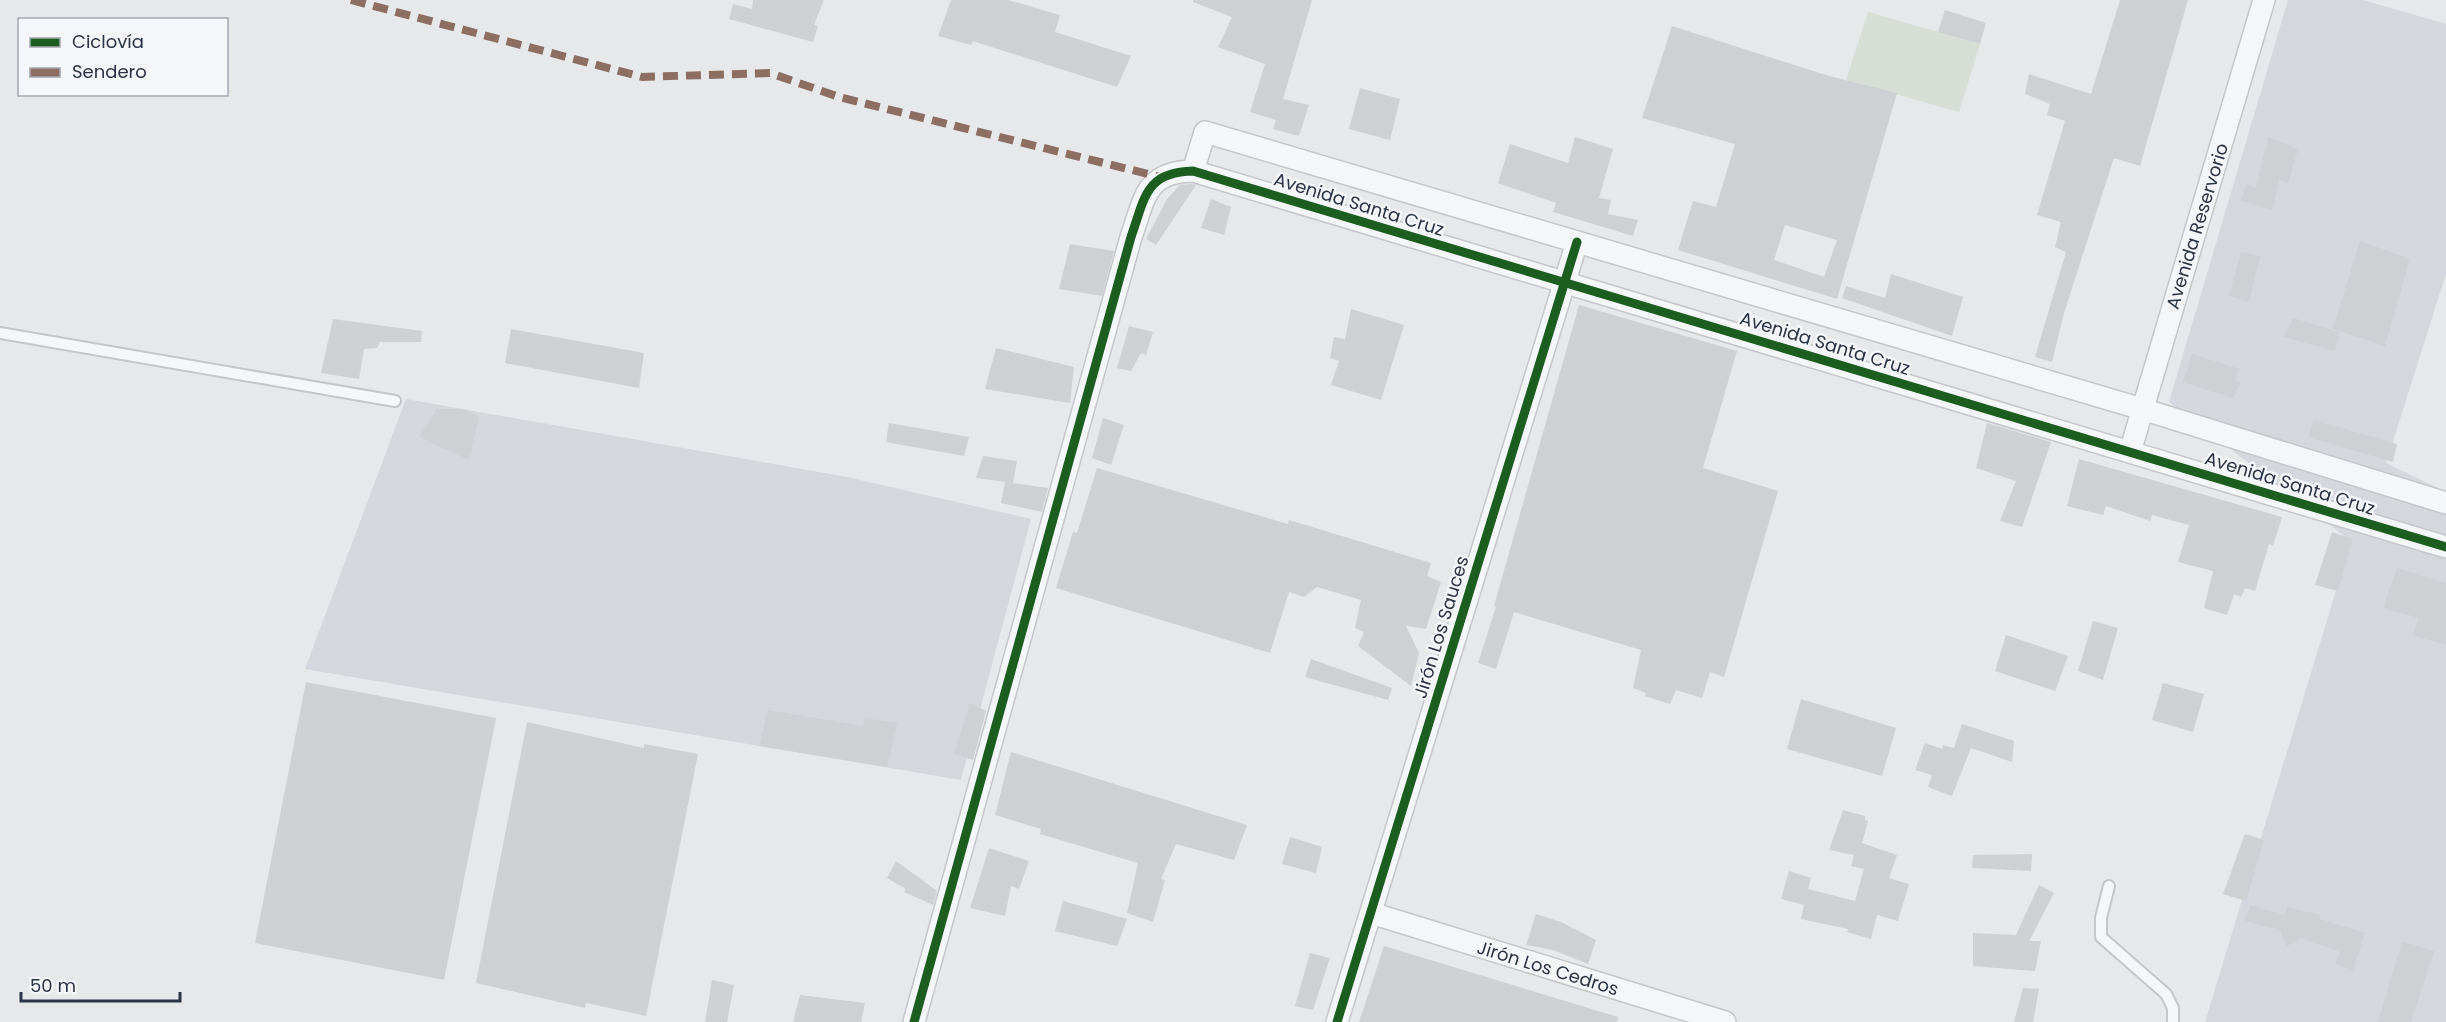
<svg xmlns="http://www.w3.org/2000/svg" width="2446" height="1022" font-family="Poppins,sans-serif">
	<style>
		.built { fill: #d4d7dd }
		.green { fill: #d6ded6 }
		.building { fill: #ced0d3; fill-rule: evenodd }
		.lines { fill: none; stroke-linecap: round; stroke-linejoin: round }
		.lane-casing { stroke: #c4c6c8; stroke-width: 14 }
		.street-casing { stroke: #c4c6c8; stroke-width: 24 }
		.lane { stroke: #f5f6f7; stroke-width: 10 }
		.street { stroke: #f5f6f7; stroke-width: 21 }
		.quiet { stroke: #8d6e63; stroke-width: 8; stroke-dasharray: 15 8; stroke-linecap: butt }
		.cycleway-casing { stroke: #f4f6f9; stroke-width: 13 }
		.cycleway { stroke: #1b5e20; stroke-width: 9 }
		.labels { text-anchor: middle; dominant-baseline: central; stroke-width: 5; stroke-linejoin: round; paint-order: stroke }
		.street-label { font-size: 18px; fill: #2b3445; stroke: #f4f6f9 }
	</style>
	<rect width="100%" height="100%" fill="#e6e8ea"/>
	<g class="built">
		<polygon points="2288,0 2363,0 2446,24 2446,274 2386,463 2446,492 2446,1022 2205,1022 2351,541 2169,402"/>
		<polygon points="406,399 847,477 1031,519 961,780 305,669"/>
	</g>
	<polygon class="green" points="1868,12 1980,44 1959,112 1846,80"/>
	<g class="building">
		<polygon points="753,0 824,0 814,25 818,26 813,42 729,19 733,4 752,9"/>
		<polygon points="951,0 1008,0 1060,15 1055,32 1131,56 1117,87 973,41 971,45 938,36"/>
		<polygon points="1193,0 1312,0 1283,99 1309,105 1299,136 1273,129 1276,120 1250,112 1265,64 1218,47 1232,17 1193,2"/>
		<polygon points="2120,0 2188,0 2140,166 2114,158 2064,313 2052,362 2035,357 2066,252 2055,247 2061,222 2037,215 2065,121 2047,115 2050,104 2025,94 2029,74 2091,94"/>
		<polygon points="1945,10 1986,23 1980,44 1938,32"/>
		<path d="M1672 26 1829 76 1897 93 1837 299 1678 250 1693 201 1716 207 1735 144 1642 118ZM1785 225 1837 240 1824 277 1774 260Z"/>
		<polygon points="1360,88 1400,99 1390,140 1349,129"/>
		<polygon points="1575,137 1613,149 1599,198 1611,200 1608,214 1638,220 1633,236 1553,212 1556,203 1498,183 1510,144 1568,163"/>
		<polygon points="2268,137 2298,149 2288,183 2279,180 2272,210 2241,201 2246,184 2256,188"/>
		<polygon points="1192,184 1196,185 1156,245 1146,239 1167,199 1180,185"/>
		<polygon points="1211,199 1231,207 1224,235 1201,228"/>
		<polygon points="2360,241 2410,259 2385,346 2333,329"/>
		<polygon points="1070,244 1114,251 1102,296 1059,289"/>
		<polygon points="2241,252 2260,256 2249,302 2229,296"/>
		<polygon points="1891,274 1963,297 1952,336 1842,298 1846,286 1885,298"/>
		<polygon points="1579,305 1737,351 1703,468 1778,491 1724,677 1710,672 1702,698 1676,690 1670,704 1645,696 1646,693 1633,688 1641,650 1514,612 1496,669 1478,663 1496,607 1494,606"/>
		<polygon points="1351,309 1404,325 1381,400 1331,385 1339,361 1330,358 1334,337 1345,339"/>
		<polygon points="2293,318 2339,332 2335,351 2284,337"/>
		<polygon points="333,319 422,331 421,342 380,342 377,348 364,349 359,379 321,373"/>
		<polygon points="1129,326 1153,332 1146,355 1141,353 1131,371 1117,368"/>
		<polygon points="511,329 644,353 639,388 505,363"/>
		<polygon points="996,348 1074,367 1070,403 985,389"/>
		<polygon points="2192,354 2239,369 2235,380 2241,382 2233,398 2183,382"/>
		<polygon points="437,409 464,409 479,417 469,460 419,437"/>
		<polygon points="1103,418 1124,425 1111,465 1092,458"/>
		<polygon points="2314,420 2397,444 2393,462 2308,437"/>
		<polygon points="889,423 969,437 964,456 886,442"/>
		<polygon points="1987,423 2051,442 2022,527 2000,521 2016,481 1976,468"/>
		<polygon points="983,456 1017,461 1013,483 976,478"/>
		<polygon points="2079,459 2282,517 2273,546 2269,544 2255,591 2245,588 2241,597 2234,594 2227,615 2204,608 2213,571 2178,562 2189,525 2152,515 2150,521 2106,506 2103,515 2067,506"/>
		<polygon points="1097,468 1288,524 1289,520 1431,563 1427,576 1441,582 1426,629 1406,626 1419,653 1411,686 1358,646 1364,632 1355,628 1361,600 1317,587 1304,597 1289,592 1270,653 1056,588 1073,532 1077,533"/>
		<polygon points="1005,482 1048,488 1042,512 1001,503"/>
		<polygon points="2332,532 2353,539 2338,591 2315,585"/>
		<polygon points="2397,568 2446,583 2446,645 2413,635 2419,618 2383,608"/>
		<polygon points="2093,621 2118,628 2103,680 2078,671"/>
		<polygon points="2006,635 2068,656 2055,691 1995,671"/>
		<polygon points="1311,659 1392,688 1388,700 1305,677"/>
		<polygon points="306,682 496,718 444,980 255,943"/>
		<polygon points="2163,683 2204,694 2193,732 2152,720"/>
		<polygon points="1801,699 1896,728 1882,776 1787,749"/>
		<polygon points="970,703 986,711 973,760 954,754"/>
		<polygon points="768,710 863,726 865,718 897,723 887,767 759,746"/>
		<polygon points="527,722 644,748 644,744 698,754 646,1016 586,1003 585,1008 476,983"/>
		<polygon points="1962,724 2014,741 2012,762 1971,748 1952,796 1928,787 1932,775 1915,770 1925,743 1942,749 1943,745 1954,748"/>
		<polygon points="1011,752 1247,825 1234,860 1176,844 1161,879 1165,880 1153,922 1127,913 1138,863 1040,834 1041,829 995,815"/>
		<polygon points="1843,810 1865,816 1865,820 1868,821 1862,843 1897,855 1889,878 1909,884 1898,921 1877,915 1871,939 1847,932 1848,929 1801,919 1804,905 1781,899 1789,871 1811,878 1808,889 1855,901 1864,869 1851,866 1854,855 1829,850"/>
		<polygon points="2245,834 2264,840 2246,901 2223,894"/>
		<polygon points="1290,837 1322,847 1316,873 1282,864"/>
		<polygon points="989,848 1029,861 1019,889 1011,886 1005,916 970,908"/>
		<polygon points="2032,854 2031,871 1972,868 1973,855"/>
		<polygon points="896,861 937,891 933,905 904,892 906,889 887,878"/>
		<polygon points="2039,885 2054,893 2029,941 2041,941 2035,971 1973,966 1973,933 2016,935"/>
		<polygon points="1063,901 1127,919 1117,946 1055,931"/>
		<polygon points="2250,905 2285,915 2287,907 2320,915 2320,919 2365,933 2353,971 2335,964 2341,952 2301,938 2287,946 2280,930 2245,921"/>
		<polygon points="1536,914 1561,922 1596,940 1588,964 1553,950 1526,945"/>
		<polygon points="2402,942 2434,951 2411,1022 2378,1022"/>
		<polygon points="1384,946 1618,1017 1617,1022 1359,1022"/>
		<polygon points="1310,953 1330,958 1313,1010 1295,1006"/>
		<polygon points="712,980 734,985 727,1022 705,1022"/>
		<polygon points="2023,988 2039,989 2033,1022 2014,1022"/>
		<polygon points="800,995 865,1003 861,1022 793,1022"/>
	</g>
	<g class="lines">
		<defs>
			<g id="lane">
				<polyline points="0,333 395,401"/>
				<polyline points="2109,886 2101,918 2101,937 2166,994 2173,1008 2173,1022"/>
			</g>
			<g id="street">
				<polyline points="1193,171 1205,132 2142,409 2446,503"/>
				<polyline points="2130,452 2264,0"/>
				<polyline points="1371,913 1725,1022"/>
				<path d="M914 1022 1131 237C1145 198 1145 172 1193 171L2446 547"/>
				<polyline points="1337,1022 1577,242"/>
			</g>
		</defs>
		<use href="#lane" class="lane-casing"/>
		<use href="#street" class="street-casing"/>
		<use href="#lane" class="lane"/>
		<use href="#street" class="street"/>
		<polyline class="quiet" points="351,0 642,77 770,73 839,97 1160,177"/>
		<defs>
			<g id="cycleway">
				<path d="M914 1022 1131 237C1145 198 1145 172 1193 171L2446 547"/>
				<polyline points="1337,1022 1577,242"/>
			</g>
		</defs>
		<use href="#cycleway" class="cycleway-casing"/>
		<use href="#cycleway" class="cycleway"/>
	</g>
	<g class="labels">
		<g class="street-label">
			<text transform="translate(1359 204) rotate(17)">Avenida Santa Cruz</text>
			<text transform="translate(2197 226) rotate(-73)">Avenida Reservorio</text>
			<text transform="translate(1825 343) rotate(17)">Avenida Santa Cruz</text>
			<text transform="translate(2290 483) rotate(17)">Avenida Santa Cruz</text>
			<text transform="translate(1441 627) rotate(-73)">Jirón Los Sauces</text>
			<text transform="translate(1548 968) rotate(17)">Jirón Los Cedros</text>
		</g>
	</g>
	<rect x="18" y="18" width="210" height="78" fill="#f4f6f9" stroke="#a4a8b1" stroke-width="1.5"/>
	<rect x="30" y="38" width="30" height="9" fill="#1b5e20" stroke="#a4a8b1" stroke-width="1.5"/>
	<text x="72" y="48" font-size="18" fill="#2b3445">Ciclovía</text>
	<rect x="30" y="68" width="30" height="9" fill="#8d6e63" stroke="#a4a8b1" stroke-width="1.5"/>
	<text x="72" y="78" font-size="18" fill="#2b3445">Sendero</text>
	<path d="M21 992v9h159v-9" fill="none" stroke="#2b3445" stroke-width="3"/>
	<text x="30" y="992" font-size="18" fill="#2b3445" stroke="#f4f6f9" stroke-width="4.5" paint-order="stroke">50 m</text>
</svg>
